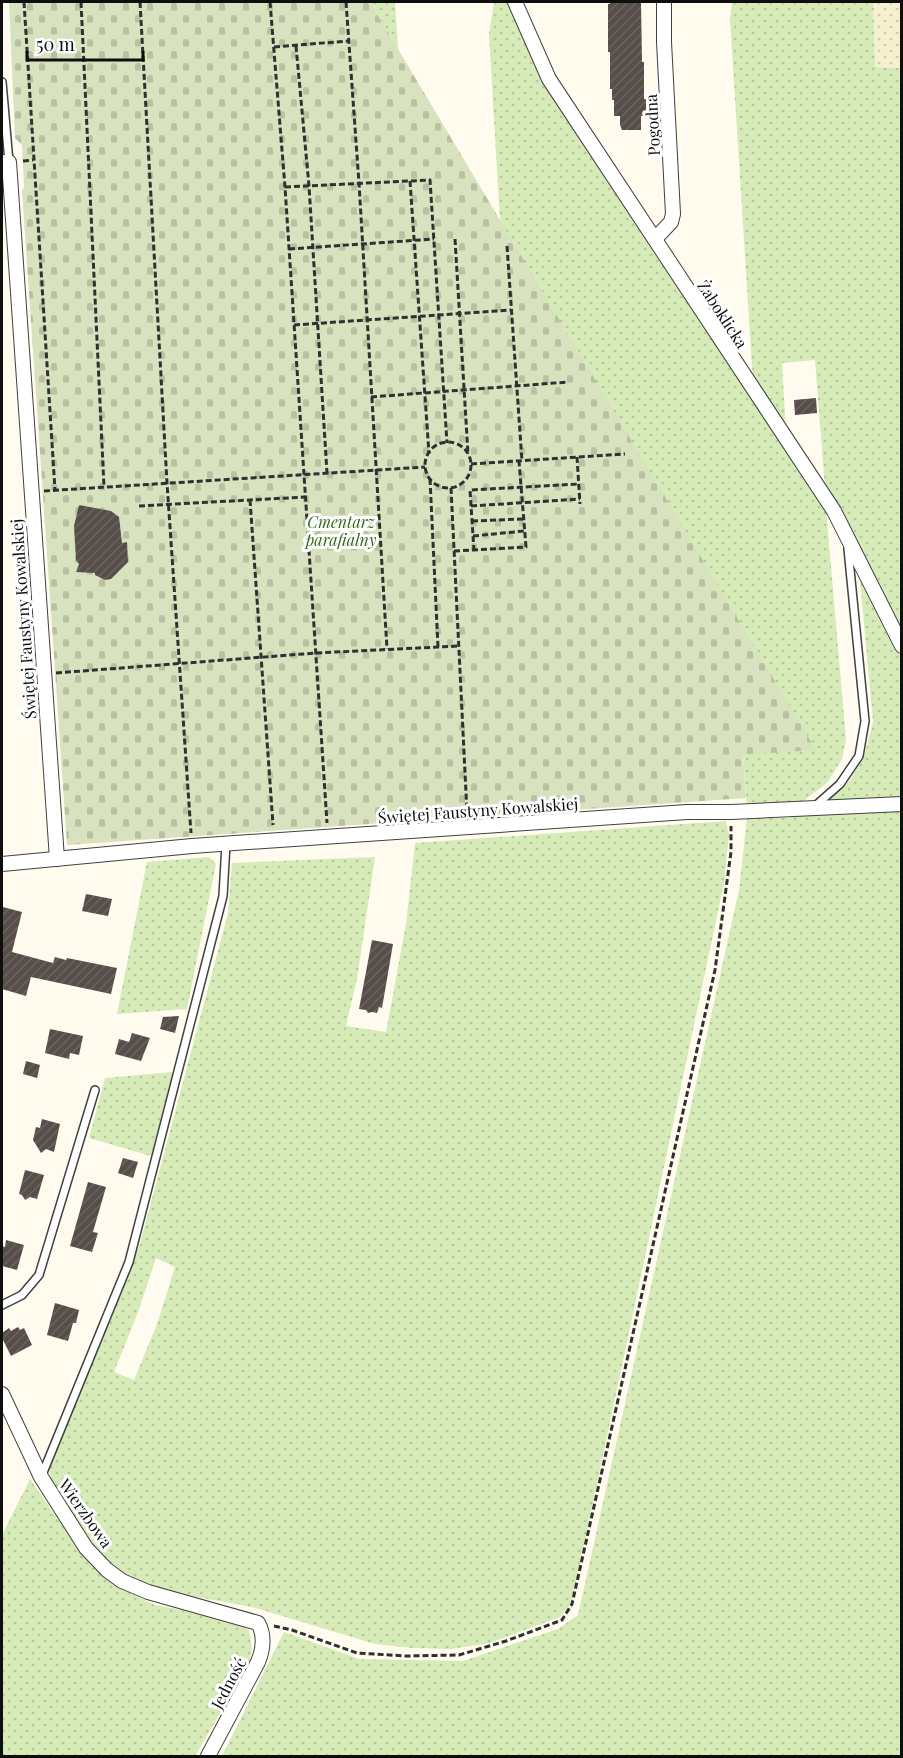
<svg xmlns="http://www.w3.org/2000/svg" width="903" height="1758" font-family="'Playfair Display',serif">
	<style>
		.farmland { fill: url(#farmland-dots) }
		.grass { fill: url(#grass-dots); fill-rule: evenodd }
		.cemetery { fill: url(#cemetery-stones) }
		.building { fill: url(#building-hatch) }
		.lines { fill: none; stroke-linecap: round; stroke-linejoin: round }
		.service-casing { stroke: #414141; stroke-width: 10 }
		.minor-casing { stroke: #414141; stroke-width: 16 }
		.path { stroke: #303030; stroke-width: 3; stroke-dasharray: 6 3; stroke-linecap: butt }
		.service { stroke: #fff; stroke-width: 7 }
		.minor { stroke: #fff; stroke-width: 14 }
		.labels { text-anchor: middle; dominant-baseline: central; stroke-width: 6; stroke-linejoin: round; paint-order: stroke }
		.street-label { font-size: 16px; fill: #0e0e0e; stroke: #fff }
		.park-label { font-size: 16px; font-style: italic; fill: #31691b; stroke: #fff }
	</style>
	<defs>
		<pattern id="farmland-dots" width="8" height="8" patternUnits="userSpaceOnUse" patternTransform="scale(1.5)"><rect width="8" height="8" fill="#f6f0ce"/><path d="M2 2h.1M6 6h.1" fill="none" stroke="#d2cdb0" stroke-width="1.8" stroke-linecap="round"/></pattern>
		<pattern id="grass-dots" width="8" height="8" patternUnits="userSpaceOnUse" patternTransform="scale(1.5)"><rect width="8" height="8" fill="#d6ebb7"/><path d="M2 2h.1M6 6h.1" fill="none" stroke="#b6c89c" stroke-width="1.8" stroke-linecap="round"/></pattern>
		<pattern id="cemetery-stones" width="16" height="16" patternUnits="userSpaceOnUse" patternTransform="scale(1.5)"><rect width="16" height="16" fill="#d9e2bf"/><path d="M2 7V4a2 2 0 0 1 4 0v3zM10 15v-3a2 2 0 0 1 4 0v3z" fill="#b9c1a3"/></pattern>
		<pattern id="building-hatch" width="6" height="6" patternUnits="userSpaceOnUse" patternTransform="scale(1.5)"><rect width="6" height="6" fill="#574e4a"/><path d="M-1 1l2-2M0 6l6-6M5 7l2-2" fill="none" stroke="#6a6360"/></pattern>
	</defs>
	<rect width="100%" height="100%" fill="#fffbef"/>
	<polygon class="farmland" points="873,2 901,2 901,68 875,67"/>
	<g class="grass">
		<polygon points="370,2 395,2 398,49"/>
		<polygon points="494,2 507,2 520,27 826,509 846,740 842,759 828,782 801,803 747,807 743,755 815,749 500,221 489,34"/>
		<polygon points="732,2 873,2 875,67 901,68 901,628 825,488 815,360 782,363 786,432 753,382 730,19"/>
		<polygon points="859,569 901,652 901,800 821,806 850,781 864,757 873,722"/>
		<polygon points="901,807 901,1756 222,1756 284,1632 359,1659 463,1661 558,1629 578,1615 739,890 747,818 788,818 818,811"/>
		<path d="M726 821 729 835 724 883 572 1602 560 1617 490 1643 451 1649 413 1648 375 1644 252 1607 180 1594 137 1582 98 1553 52 1482 49 1468 140 1244 228 913 232 863 375 857 357 979 346 1026 386 1032 406 924 415 843ZM156 1258 175 1267 157 1324 134 1380 114 1372 138 1312Z"/>
		<polygon points="209,857 216,864 187,1009 117,1014 147,862"/>
		<polygon points="173,1072 151,1156 89,1138 105,1078"/>
		<polygon points="30,1479 73,1541 113,1585 155,1605 238,1620 249,1631 252,1648 249,1664 195,1756 2,1756 2,1535"/>
	</g>
	<polygon class="cemetery" points="9,2 370,2 816,750 743,755 746,798 67,845 22,191 24,187 22,145 15,138"/>
	<g class="building">
		<polygon points="610,2 641,2 642,62 644,62 644,99 646,99 646,116 641,116 641,130 622,130 620,125 620,116 614,116 614,100 612,100 612,89 610,89 610,52 608,52 608,4 610,4"/>
		<polygon points="816,398 817,413 795,415 794,400"/>
		<polygon points="79,505 111,511 119,517 122,543 127,542 128,562 111,579 105,580 95,575 95,573 76,572 79,564 76,560 74,526"/>
		<polygon points="86,894 112,899 108,916 82,911"/>
		<polygon points="3,907 22,912 12,952 53,963 55,957 66,960 67,958 117,968 111,994 31,977 26,996 2,989 2,914"/>
		<polygon points="372,940 393,944 382,1008 379,1007 377,1013 372,1012 368,1013 366,1010 359,1009"/>
		<polygon points="179,1016 175,1033 160,1029 163,1017"/>
		<polygon points="50,1029 83,1036 79,1055 70,1053 69,1059 45,1053"/>
		<polygon points="132,1033 150,1038 141,1061 115,1054 119,1039 129,1042"/>
		<polygon points="26,1061 40,1065 37,1078 23,1074"/>
		<polygon points="42,1119 60,1124 54,1152 46,1149 41,1153 33,1140 36,1127 40,1128"/>
		<polygon points="123,1158 138,1162 133,1178 118,1173"/>
		<polygon points="25,1170 44,1175 37,1199 30,1197 25,1200 22,1195 19,1194"/>
		<polygon points="88,1182 106,1187 93,1232 98,1233 92,1252 70,1246"/>
		<polygon points="6,1240 24,1245 17,1270 2,1266 2,1246 5,1247"/>
		<polygon points="55,1303 79,1310 76,1323 73,1323 68,1341 47,1335"/>
		<polygon points="18,1327 20,1330 24,1328 32,1345 11,1356 2,1338 2,1333 9,1328 11,1331"/>
	</g>
	<g class="lines">
		<defs>
			<g id="service">
				<polyline points="2,82 9,162"/>
				<polyline points="814,807 840,784 859,756 865,721 848,549"/>
				<polyline points="2,1305 22,1295 39,1275 95,1090"/>
				<polyline points="42,1475 129,1262 223,896 226,844"/>
			</g>
			<g id="minor">
				<polyline points="515,2 549,79 834,511 902,646"/>
				<polyline points="2,162 9,162 57,859"/>
				<polyline points="655,239 671,222 673,214 664,42 664,2"/>
				<polyline points="2,864 192,846 687,812 731,812 902,804"/>
				<path d="M2 1394 41 1477 86 1548 107 1570 122 1581 148 1592 258 1623C265 1635 263 1650 258 1662L208 1756"/>
			</g>
		</defs>
		<use href="#service" class="service-casing"/>
		<use href="#minor" class="minor-casing"/>
		<g class="path">
			<polyline points="24,2 55,490"/>
			<polyline points="81,2 104,487"/>
			<polyline points="140,2 167,483 191,833"/>
			<polyline points="270,2 285,187 327,823"/>
			<polyline points="346,2 359,183 387,649"/>
			<polyline points="296,46 309,186 327,473"/>
			<polyline points="274,47 348,41"/>
			<polyline points="23,161 33,160"/>
			<polyline points="410,181 429,454"/>
			<polyline points="285,187 430,180 447,443"/>
			<polyline points="455,239 468,454"/>
			<polyline points="507,246 522,461"/>
			<polyline points="289,249 434,239"/>
			<polyline points="294,325 511,310"/>
			<polyline points="371,397 568,382"/>
			<circle cx="448" cy="465" r="23"/>
			<polyline points="577,457 580,504"/>
			<polyline points="471,464 625,454"/>
			<polyline points="430,479 438,647"/>
			<polyline points="451,488 467,813"/>
			<polyline points="44,491 425,467"/>
			<polyline points="250,500 273,825"/>
			<polyline points="139,506 305,497"/>
			<polyline points="471,506 580,499"/>
			<polyline points="472,521 523,519"/>
			<polyline points="473,536 524,531"/>
			<polyline points="454,551 526,547 519,461"/>
			<polyline points="474,551 470,490 579,484"/>
			<polyline points="56,673 316,653 459,646"/>
			<polyline points="274,1626 292,1630 357,1653 406,1656 459,1655 506,1641 562,1620 572,1604 715,970 731,852 731,826"/>
		</g>
		<use href="#service" class="service"/>
		<use href="#minor" class="minor"/>
	</g>
	<g class="labels">
		<g class="street-label">
			<text transform="translate(652 125) rotate(-93)">Pogodna</text>
			<text transform="translate(723 314) rotate(57)">Żaboklicka</text>
			<text transform="translate(23 619) rotate(-94)">Świętej Faustyny Kowalskiej</text>
			<text transform="translate(478 810) rotate(-4)">Świętej Faustyny Kowalskiej</text>
			<text transform="translate(86 1513) rotate(55)">Wierzbowa</text>
			<text transform="translate(228 1683) rotate(-62)">Jedność</text>
		</g>
		<g class="park-label">
			<text x="341" y="521">Cmentarz<tspan x="341" dy="18">parafialny</tspan></text>
		</g>
	</g>
	<rect width="903" height="1758" fill="none" stroke="#0e0e0e" stroke-width="6"/>
	<path d="M27 51v9h116v-9" fill="none" stroke="#0e0e0e" stroke-width="3"/>
	<text x="36" y="51" font-size="18" fill="#0e0e0e" stroke="#ffffff" stroke-width="4.5" paint-order="stroke">50 m</text>
</svg>
